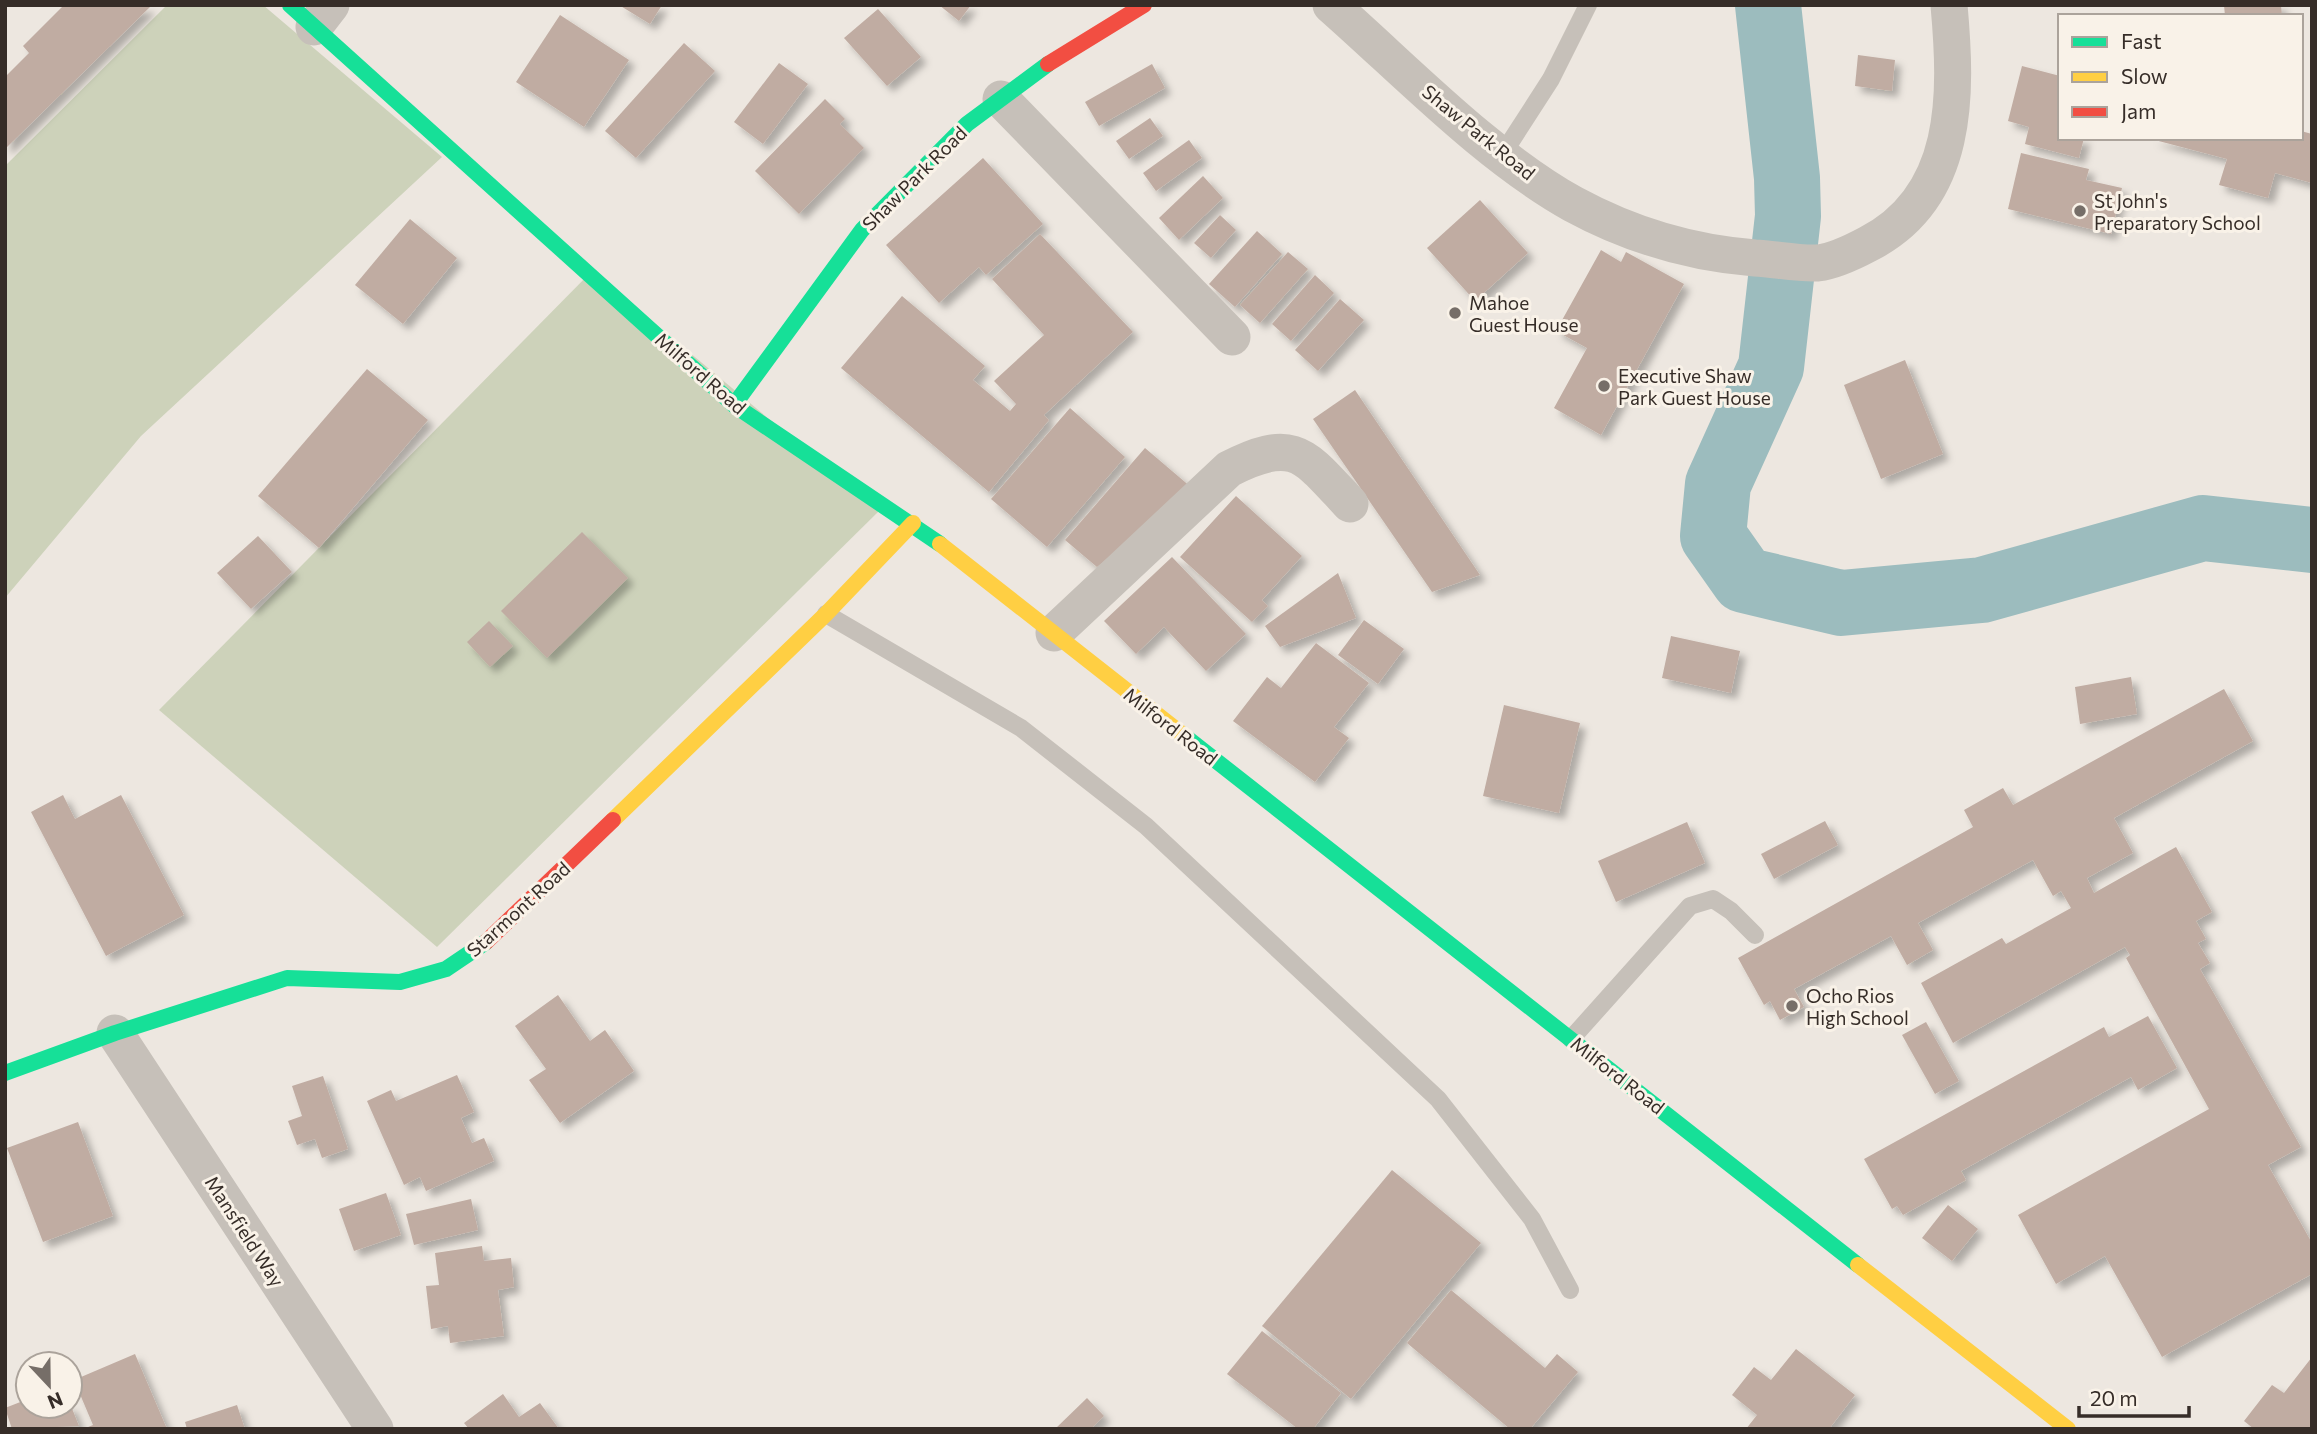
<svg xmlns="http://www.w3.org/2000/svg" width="2317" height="1434" font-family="Commissioner,sans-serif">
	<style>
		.green { fill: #cdd2ba }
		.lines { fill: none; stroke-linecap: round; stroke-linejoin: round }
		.river { stroke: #9cbcbe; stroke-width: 66 }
		.building { fill: #c0aca2; filter: url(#shadow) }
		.lane { stroke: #c6c0b9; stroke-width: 18 }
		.street { stroke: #c6c0b9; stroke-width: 37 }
		.fast { stroke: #16e098; stroke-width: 16 }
		.slow { stroke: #ffcf43; stroke-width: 16 }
		.jam { stroke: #f24e42; stroke-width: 16 }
		.poi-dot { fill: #766e68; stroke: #f9f2e8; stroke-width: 2.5 }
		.labels { text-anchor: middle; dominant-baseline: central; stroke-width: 6; stroke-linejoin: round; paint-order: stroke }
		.street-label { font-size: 19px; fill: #362d28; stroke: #f9f2e8 }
		.poi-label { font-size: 19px; fill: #362d28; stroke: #f9f2e8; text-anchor: start }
	</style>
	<defs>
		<filter id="shadow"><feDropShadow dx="6" dy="6" stdDeviation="3.5" flood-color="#0004"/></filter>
	</defs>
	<rect width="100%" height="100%" fill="#ede7e0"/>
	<g class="green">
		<polygon points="167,5 263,5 442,157 141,436 5,598 5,166"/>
		<polygon points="592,271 879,511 437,947 159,710"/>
	</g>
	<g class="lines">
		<polyline class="river" points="1768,5 1787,178 1788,216 1771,367 1718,484 1713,536 1744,580 1841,603 1982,590 2203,528 2312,540"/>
	</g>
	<g class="building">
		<polygon points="64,5 150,7 5,149 5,77 29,53 23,46"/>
		<polygon points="619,5 662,5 650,24"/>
		<polygon points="939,5 971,5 959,21"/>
		<polygon points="2224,5 2281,5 2282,16 2225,16"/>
		<polygon points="878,9 921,57 887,86 844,38"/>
		<polygon points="560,15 629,60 584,127 516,82"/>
		<polygon points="684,43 715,71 636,158 605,131"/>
		<polygon points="1858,55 1895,60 1892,91 1855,86"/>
		<polygon points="779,63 808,84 763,144 734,122"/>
		<polygon points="1152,64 1165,88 1099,126 1085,102"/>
		<polygon points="2022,66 2060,76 2060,138 2084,138 2079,158 2025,144 2029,127 2008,121"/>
		<polygon points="825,99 845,119 840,124 864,148 799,214 755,171"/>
		<polygon points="1150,118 1163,136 1129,159 1116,141"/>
		<polygon points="2301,131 2312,134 2312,183 2275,173 2268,198 2219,185 2227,159 2151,139 2301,138"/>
		<polygon points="1189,140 1202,158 1156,191 1143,173"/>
		<polygon points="2021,153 2089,169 2086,180 2122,188 2111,234 2008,209"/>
		<polygon points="983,158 1043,224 986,275 979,267 939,303 886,245"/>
		<polygon points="1203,176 1223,198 1179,240 1159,218"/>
		<polygon points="1480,200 1528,253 1475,301 1427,248"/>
		<polygon points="1220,215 1236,230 1211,258 1194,243"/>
		<polygon points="410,219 457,258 403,324 355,285"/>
		<polygon points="1257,231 1282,254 1235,307 1209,284"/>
		<polygon points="1040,234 1133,332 1044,415 1049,420 989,492 841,368 902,296 985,366 973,380 1010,411 1016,404 994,381 1044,335 992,279"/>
		<polygon points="1601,250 1621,262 1626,252 1684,284 1601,435 1554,408 1587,348 1556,331"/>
		<polygon points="1288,252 1308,269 1260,323 1240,305"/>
		<polygon points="1315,275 1334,293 1291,341 1272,324"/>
		<polygon points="1340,299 1364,320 1318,371 1295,350"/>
		<polygon points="1905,360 1943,454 1881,479 1844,385"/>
		<polygon points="367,369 428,420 319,548 258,496"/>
		<polygon points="1355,390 1480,575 1432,592 1313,419"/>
		<polygon points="1070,408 1125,457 1047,547 991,499"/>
		<polygon points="1145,448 1192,488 1097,567 1065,540"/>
		<polygon points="1236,496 1302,556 1262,600 1268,606 1252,622 1180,557"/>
		<polygon points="582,532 628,578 547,658 501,611"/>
		<polygon points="258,536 292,572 251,609 217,573"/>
		<polygon points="1172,557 1246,634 1206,671 1164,627 1136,654 1104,621"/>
		<polygon points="1338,573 1356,618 1280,647 1265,626"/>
		<polygon points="1364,620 1404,649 1378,684 1338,655"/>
		<polygon points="489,621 513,646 490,667 467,642"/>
		<polygon points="1671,636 1740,651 1731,693 1662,678"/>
		<polygon points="1316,643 1369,683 1334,727 1349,738 1315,782 1233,721 1267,677 1281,688"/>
		<polygon points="2131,677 2137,714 2080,724 2075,687"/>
		<polygon points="2224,689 2253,741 2114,818 2133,853 2087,878 2094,893 2176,847 2212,912 2196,921 2206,939 2198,943 2210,963 2200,969 2301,1147 2268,1165 2312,1243 2312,1274 2162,1357 2105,1256 2056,1284 2018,1215 2209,1109 2126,958 2130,955 2125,947 1953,1043 1921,983 2002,938 2006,944 2071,908 2061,891 2053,896 2033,860 1918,923 1933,950 1907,965 1891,936 1794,989 1804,1007 1780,1020 1770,1001 1764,1005 1738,958 1973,827 1964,810 2003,788 2013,805"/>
		<polygon points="1504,705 1580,723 1559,813 1483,796"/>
		<polygon points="63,795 75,819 121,795 184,915 106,956 31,812"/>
		<polygon points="1825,821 1838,845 1774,879 1761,854"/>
		<polygon points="1687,822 1705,863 1616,902 1598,861"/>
		<polygon points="558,995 590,1041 605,1030 634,1071 560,1123 529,1080 546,1069 515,1026"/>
		<polygon points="2148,1016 2177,1068 2138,1090 2131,1077 1961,1171 1966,1180 1903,1215 1897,1206 1892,1209 1864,1159 2104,1027 2109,1037"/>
		<polygon points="1926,1022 1959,1081 1935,1094 1902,1035"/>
		<polygon points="457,1075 474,1112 461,1118 472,1143 484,1138 494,1161 426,1191 420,1177 404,1185 367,1101 391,1090 396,1101"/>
		<polygon points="323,1076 348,1149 322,1158 315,1139 297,1145 288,1121 302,1116 292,1086"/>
		<polygon points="78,1122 113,1216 43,1242 7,1148"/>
		<polygon points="1392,1170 1481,1243 1351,1399 1262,1326"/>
		<polygon points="386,1193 401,1235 354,1251 339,1209"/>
		<polygon points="471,1199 478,1230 414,1245 406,1214"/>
		<polygon points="1948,1205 1978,1229 1952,1261 1922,1238"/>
		<polygon points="482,1246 484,1261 511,1258 514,1287 498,1290 504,1336 450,1343 448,1326 431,1329 426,1286 439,1285 435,1253"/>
		<polygon points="1451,1290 1545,1368 1557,1354 1578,1372 1530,1429 1510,1429 1407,1343"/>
		<polygon points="1262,1331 1341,1393 1313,1429 1298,1429 1227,1374"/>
		<polygon points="1796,1349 1855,1395 1829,1429 1746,1429 1757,1415 1732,1395 1754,1367 1771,1380"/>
		<polygon points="135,1354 167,1429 83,1429 93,1425 74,1380"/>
		<polygon points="2312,1357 2312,1429 2254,1429 2244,1421 2272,1385 2284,1393"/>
		<polygon points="503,1394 519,1417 540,1403 559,1429 469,1429 464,1423"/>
		<polygon points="1087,1398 1104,1416 1091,1429 1055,1429"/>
		<polygon points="28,1399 28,1406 71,1406 79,1426 12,1429 5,1408"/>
		<polygon points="237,1405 245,1429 187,1429 185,1422"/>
	</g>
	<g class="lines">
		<g class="lane">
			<polyline points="1502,155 1551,79 1588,5"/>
			<polyline points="826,614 1021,728 1146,826 1438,1099 1532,1219 1570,1290"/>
			<polyline points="1571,1039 1690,906 1713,899 1731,911 1755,935"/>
		</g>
		<g class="street">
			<path d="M1331 5C1406 71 1487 156 1573 204 1630 235 1690 253 1755 258 1775 259 1798 264 1818 263 1835 261 1853 252 1868 244 1960 197 1957 94 1949 5"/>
			<polyline points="314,27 331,5"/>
			<polyline points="1001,99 1232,337"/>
			<path d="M1054 633 1229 469C1295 435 1305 456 1350 504"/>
			<polyline points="115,1033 375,1429"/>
		</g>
		<g class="fast">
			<polyline points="290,5 734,405 940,544"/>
			<polyline points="734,405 862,230 967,124 1048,64"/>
			<polyline points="1182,734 1858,1265"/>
			<polyline points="5,1073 115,1033 287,978 400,982 446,969 486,942"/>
		</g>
		<g class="slow">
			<polyline points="940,544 1182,734"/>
			<polyline points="613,820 826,614 913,523"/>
			<polyline points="1858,1265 2068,1429"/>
		</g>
		<g class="jam">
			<polyline points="1048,64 1144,5"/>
			<polyline points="486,942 613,820"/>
		</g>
	</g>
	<g class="poi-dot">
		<circle cx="2080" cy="211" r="7"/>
		<circle cx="1455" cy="313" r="7"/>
		<circle cx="1604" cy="386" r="7"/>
		<circle cx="1792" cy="1006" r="7"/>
	</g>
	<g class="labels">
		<g class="street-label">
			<text transform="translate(1479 132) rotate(39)">Shaw Park Road</text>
			<text transform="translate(914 178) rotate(-45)">Shaw Park Road</text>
			<text transform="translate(701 373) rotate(41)">Milford Road</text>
			<text transform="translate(1171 726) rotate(38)">Milford Road</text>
			<text transform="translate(518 909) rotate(-42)">Starmont Road</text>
			<text transform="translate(1618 1075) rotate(38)">Milford Road</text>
			<text transform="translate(245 1231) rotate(57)">Mansfield Way</text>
		</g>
		<g class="poi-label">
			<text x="2094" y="200">St John's<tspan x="2094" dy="22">Preparatory School</tspan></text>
			<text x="1469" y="302">Mahoe<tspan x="1469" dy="22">Guest House</tspan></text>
			<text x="1618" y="375">Executive Shaw<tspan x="1618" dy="22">Park Guest House</tspan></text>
			<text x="1806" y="995">Ocho Rios<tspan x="1806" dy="22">High School</tspan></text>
		</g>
	</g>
	<rect width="2317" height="1434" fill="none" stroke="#362d28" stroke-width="14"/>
	<rect x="2058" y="14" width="245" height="126" fill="#f9f2e8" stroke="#aba39b" stroke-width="2"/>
	<rect x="2072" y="37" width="35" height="10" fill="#16e098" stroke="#aba39b" stroke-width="2"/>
	<text x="2121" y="49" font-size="21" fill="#362d28">Fast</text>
	<rect x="2072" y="72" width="35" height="10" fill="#ffcf43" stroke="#aba39b" stroke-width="2"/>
	<text x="2121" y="84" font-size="21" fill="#362d28">Slow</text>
	<rect x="2072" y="107" width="35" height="10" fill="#f24e42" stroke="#aba39b" stroke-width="2"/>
	<text x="2121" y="119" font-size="21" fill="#362d28">Jam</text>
	<g transform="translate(49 1385) rotate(158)"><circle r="33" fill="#f9f2e8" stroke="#aba39b" stroke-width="2"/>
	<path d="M0-5L12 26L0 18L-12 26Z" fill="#766e68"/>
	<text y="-10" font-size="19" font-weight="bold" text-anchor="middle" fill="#362d28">N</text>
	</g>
	<path d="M2079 1406v10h110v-10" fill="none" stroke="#362d28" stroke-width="3.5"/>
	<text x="2090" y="1406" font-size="21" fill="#362d28" stroke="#f9f2e8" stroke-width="5" paint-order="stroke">20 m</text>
</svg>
